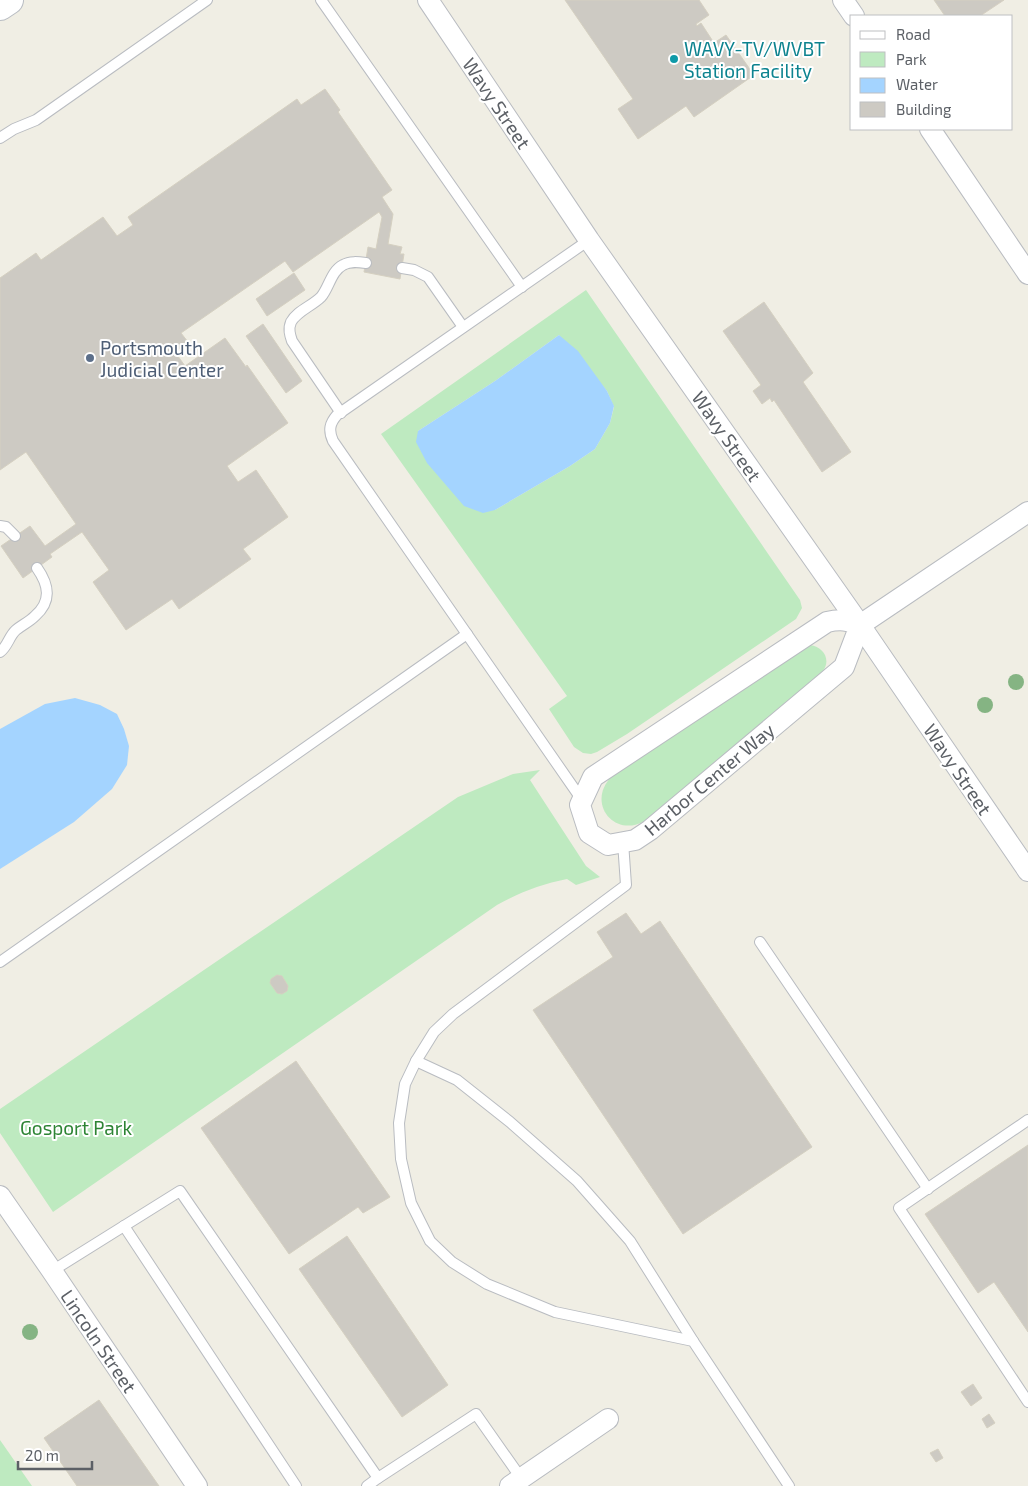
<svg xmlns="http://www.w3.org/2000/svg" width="1028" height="1486" font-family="'Exo 2',sans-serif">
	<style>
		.green { fill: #beeac0; fill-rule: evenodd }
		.water { fill: #a4d4ff }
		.pier { fill: #f0eee4 }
		.building { fill: #cdcac3; stroke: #d5d0c1 }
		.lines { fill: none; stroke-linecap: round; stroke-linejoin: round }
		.lane-casing { stroke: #b9bcc1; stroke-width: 12 }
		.street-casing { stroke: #b9bcc1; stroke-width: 22 }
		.secondary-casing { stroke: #b9bdc3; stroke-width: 30 }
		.lane { stroke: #fff; stroke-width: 10 }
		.street { stroke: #fff; stroke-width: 20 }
		.secondary { stroke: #fff; stroke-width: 28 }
		.tree { fill: #85b483 }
		.culture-dot { fill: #0f9aa8; stroke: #fff; stroke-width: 2 }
		.service-dot { fill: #5c6f8a; stroke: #fff; stroke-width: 2 }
		.labels { text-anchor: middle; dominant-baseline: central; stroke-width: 4; stroke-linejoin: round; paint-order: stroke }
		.culture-label { font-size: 19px; fill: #0d838f; stroke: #fff; text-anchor: start }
		.street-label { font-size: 19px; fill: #5c6066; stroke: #fff }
		.service-label { font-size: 19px; fill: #4e5e75; stroke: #fff; text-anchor: start }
		.park-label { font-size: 19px; fill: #2d8434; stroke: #fff }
	</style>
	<rect width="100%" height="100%" fill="#f0eee4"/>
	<g class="green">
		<path d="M586 290 800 600 802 608 796 619 627 734 597 752 591 754 583 753 574 747 549 709 567 696 381 434ZM559 335 607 391 614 407 610 423 595 449 570 466 495 510 418 431 495 381Z"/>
		<path d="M810 645C824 647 831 660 823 671L643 822C613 837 586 802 612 776L804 647Z"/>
		<path d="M540 770 530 780 586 866 600 877 576 885 567 879C542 884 520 892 497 905L53 1212 0 1133V1109L458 797 513 774Z"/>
		<polygon points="0,1440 32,1486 0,1486"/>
	</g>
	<g class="water">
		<polygon points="559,335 578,351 607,391 614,406 610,423 595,449 570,466 495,510 483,513 464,506 427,463 416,442 418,431 495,381"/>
		<polygon points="75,698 100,705 117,714 124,729 129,746 127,765 112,789 74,822 0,869 0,729 45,704"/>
	</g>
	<polygon class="pier" points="975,1416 1023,1486 967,1486 937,1442"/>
	<g class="building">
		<polygon points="565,0 699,0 709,15 696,24 697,26 701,23 714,43 726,35 754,75 694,117 686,106 638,139 618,109 633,99"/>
		<polygon points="934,0 1004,0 980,16 945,16"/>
		<polygon points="325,89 340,110 338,112 392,190 382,197 393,214 388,244 402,247 400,254 404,254 400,279 364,272 368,247 376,249 382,217 379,212 293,272 285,261 181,333 188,342 175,352 185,366 225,338 246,367 247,365 288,423 227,466 238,482 256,470 288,517 243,549 251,559 179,609 172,599 126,630 93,582 109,570 82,532 50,554 52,557 23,578 1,546 30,526 45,546 76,524 26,452 0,470 0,278 36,253 41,260 103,217 117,236 133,225 128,217 297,99 301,105"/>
		<polygon points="294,273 305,290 267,316 256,299"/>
		<polygon points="764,302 813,373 803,382 851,452 822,472 774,400 772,402 770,398 762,404 753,391 761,385 723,331"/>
		<polygon points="263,324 302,381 286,393 246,336"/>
		<polygon points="626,913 641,934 660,921 812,1147 683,1234 533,1010 613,957 597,932"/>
		<polygon points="277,975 282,976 288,986 287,991 282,994 277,993 270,983 271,979"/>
		<polygon points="296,1061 390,1197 363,1213 358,1207 289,1254 201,1128"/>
		<polygon points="1028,1145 1028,1332 994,1282 978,1293 925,1214"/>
		<polygon points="347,1236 448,1385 402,1417 299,1269"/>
		<polygon points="973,1384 982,1398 971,1406 961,1392"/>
		<polygon points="99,1400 159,1486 77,1486 44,1438"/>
		<polygon points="989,1414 995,1423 987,1428 982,1419"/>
		<polygon points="938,1449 943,1458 936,1462 930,1453"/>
	</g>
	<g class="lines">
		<defs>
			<g id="lane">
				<polyline points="321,0 522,287"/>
				<polyline points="0,138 14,129 36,120 207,0"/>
				<polyline points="402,268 414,270 428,277 463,327"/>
				<path d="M341 413 292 341C290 335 288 329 291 322 297 311 312 306 321 297 329 288 331 271 343 265 350 261 358 262 366 263"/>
				<polyline points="0,526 6,527 15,536"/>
				<path d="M0 652C8 646 9 636 16 630 22 625 29 622 35 616 52 601 49 585 37 568"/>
				<path d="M582 800 333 441C328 430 330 423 337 415L589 240"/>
				<polyline points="623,842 626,885 453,1014 434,1032 416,1061 405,1084 399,1123 401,1159 411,1203 430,1241 452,1262 487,1284 555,1312 693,1341 789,1486"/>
				<polyline points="760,942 928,1189"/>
				<polyline points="0,962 467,634"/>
				<polyline points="416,1061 457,1080 510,1122 577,1181 630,1241 693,1341"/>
				<polyline points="1028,1120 899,1208 1028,1402"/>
				<polyline points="124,1226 296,1486"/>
				<polyline points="52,1271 180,1191 378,1478 476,1414 521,1478"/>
				<polyline points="367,1486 378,1478"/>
			</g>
			<g id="street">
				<polyline points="428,0 589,240 860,625 1028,871"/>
				<polyline points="843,0 854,16"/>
				<polyline points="930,129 1028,274"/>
				<path d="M860 625C848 620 840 619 827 622L593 777 580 805 589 833 608 845 635 840 650 830 844 667 860 625 1028 512"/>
				<polyline points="0,1196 52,1271 197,1486"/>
				<polyline points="510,1486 608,1419"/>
			</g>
			<polyline id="secondary" points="0,6 9,0"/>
		</defs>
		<use href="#lane" class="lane-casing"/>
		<use href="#street" class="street-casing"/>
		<use href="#secondary" class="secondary-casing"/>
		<use href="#lane" class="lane"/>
		<use href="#street" class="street"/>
		<use href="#secondary" class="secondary"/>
	</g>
	<g class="tree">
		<circle cx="1016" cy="682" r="8"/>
		<circle cx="985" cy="705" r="8"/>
		<circle cx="30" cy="1332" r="8"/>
	</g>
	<circle class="culture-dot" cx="674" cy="59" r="5"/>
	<circle class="service-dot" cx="90" cy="358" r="5"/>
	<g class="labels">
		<g class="culture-label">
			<text x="684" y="48">WAVY-TV/WVBT<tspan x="684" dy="22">Station Facility</tspan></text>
		</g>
		<g class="street-label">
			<text transform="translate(497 103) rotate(56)">Wavy Street</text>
			<text transform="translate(727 436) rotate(55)">Wavy Street</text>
			<text transform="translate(958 769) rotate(56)">Wavy Street</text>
			<text transform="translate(709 779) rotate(-40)">Harbor Center Way</text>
			<text transform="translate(99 1341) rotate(56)">Lincoln Street</text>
		</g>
		<g class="service-label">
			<text x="100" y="347">Portsmouth<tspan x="100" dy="22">Judicial Center</tspan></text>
		</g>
		<g class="park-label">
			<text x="76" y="1127">Gosport Park</text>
		</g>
	</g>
	<rect x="850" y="15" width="162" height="115" fill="#ffffff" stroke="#bebfc2"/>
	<rect x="860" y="31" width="25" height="8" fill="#ffffff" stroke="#bebfc2"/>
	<text x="896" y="40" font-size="15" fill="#5c6066">Road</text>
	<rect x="860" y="52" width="25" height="15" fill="#beeac0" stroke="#bebfc2"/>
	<text x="896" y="65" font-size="15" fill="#5c6066">Park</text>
	<rect x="860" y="78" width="25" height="15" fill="#a4d4ff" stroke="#bebfc2"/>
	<text x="896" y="90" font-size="15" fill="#5c6066">Water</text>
	<rect x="860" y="102" width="25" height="15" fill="#cdcac3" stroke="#bebfc2"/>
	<text x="896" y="115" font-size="15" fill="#5c6066">Building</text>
	<path d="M18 1461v8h74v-8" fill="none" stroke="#5c6066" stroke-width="2.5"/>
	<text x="25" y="1461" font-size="15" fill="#5c6066" stroke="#ffffff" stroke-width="4" paint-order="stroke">20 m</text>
</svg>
